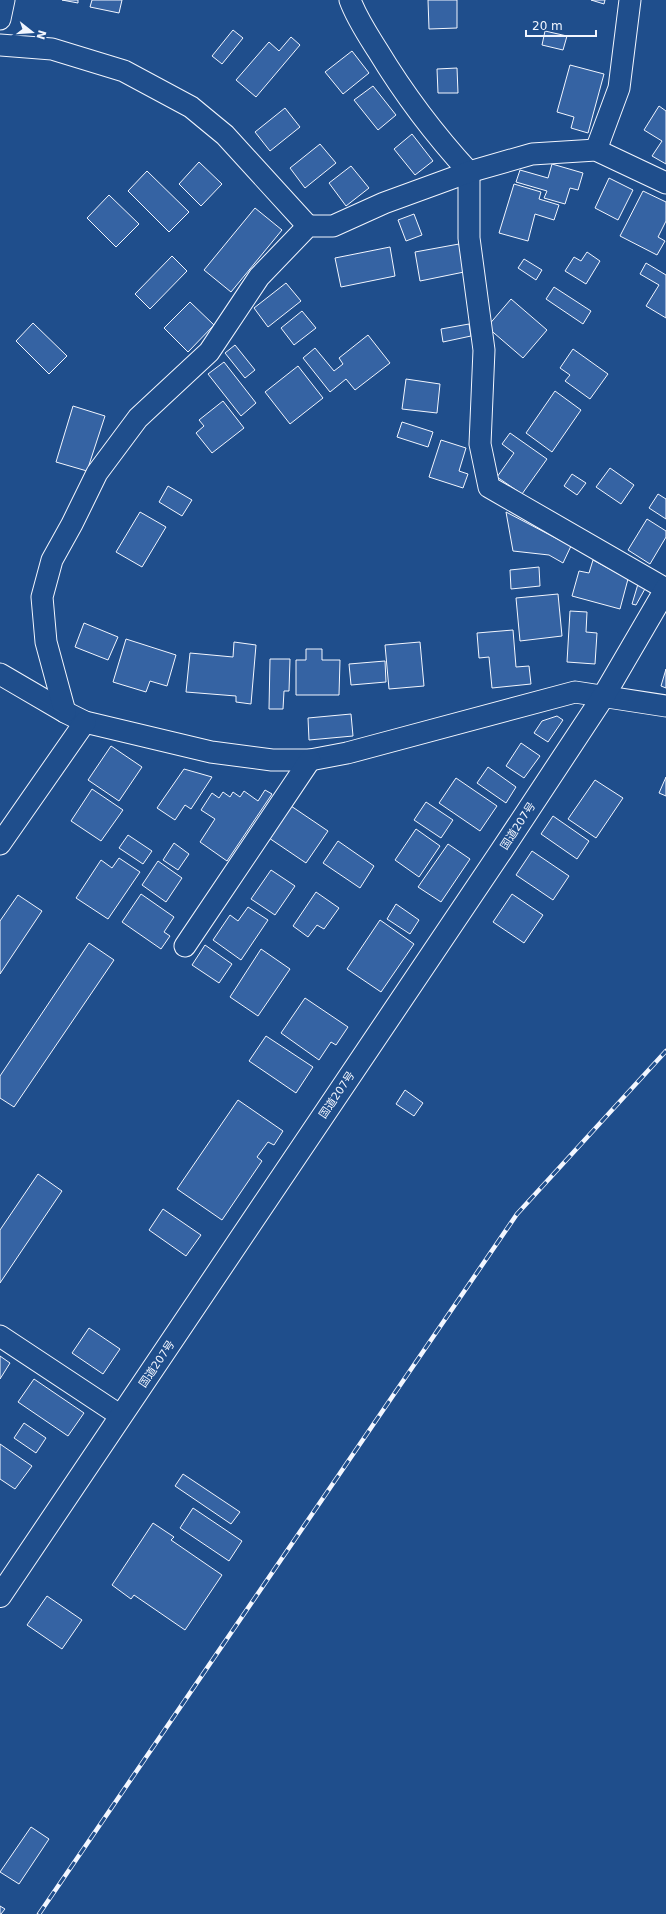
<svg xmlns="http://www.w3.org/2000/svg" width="666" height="1914" font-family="'DejaVu Sans','Noto Sans JP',sans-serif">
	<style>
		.building { fill: #3563a3; stroke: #f2f6ff }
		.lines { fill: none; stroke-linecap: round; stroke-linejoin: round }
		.street-casing { stroke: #f2f6ff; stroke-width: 23 }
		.highway-casing { stroke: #f2f6ff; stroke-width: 24 }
		.street { stroke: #1f4e8c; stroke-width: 21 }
		.highway { stroke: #1f4e8c; stroke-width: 22 }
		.rail-casing { stroke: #f2f6ff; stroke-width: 4.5 }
		.rail { stroke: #1f4e8c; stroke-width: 3; stroke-dasharray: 9; stroke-linecap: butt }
		.labels { text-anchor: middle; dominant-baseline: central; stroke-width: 3; stroke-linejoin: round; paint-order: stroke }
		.street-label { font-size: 11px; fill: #f2f6ff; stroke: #1f4e8c }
	</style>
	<rect width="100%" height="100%" fill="#1f4e8c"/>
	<g class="building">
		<polygon points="62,0 78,0 78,3"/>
		<polygon points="92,0 122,0 119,13 90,7"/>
		<polygon points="428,0 457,0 457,28 429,29"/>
		<polygon points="591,0 605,0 604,4"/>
		<polygon points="233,30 243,38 222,64 212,56"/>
		<polygon points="545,31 567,36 563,50 542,45"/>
		<polygon points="291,37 300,45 256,97 236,80 269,42 279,51"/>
		<polygon points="352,51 369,73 343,94 325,72"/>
		<polygon points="570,65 604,74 588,133 571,128 574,117 557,112"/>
		<polygon points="457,68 458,93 438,93 437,69"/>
		<polygon points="373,86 396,115 378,130 354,100"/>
		<polygon points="659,106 666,111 666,164 652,156 662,141 644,130"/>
		<polygon points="285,108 300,127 270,151 255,132"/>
		<polygon points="412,134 433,161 415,175 394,149"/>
		<polygon points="320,144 336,163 305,188 290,168"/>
		<polygon points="199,162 222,184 201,206 179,184"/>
		<polygon points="552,164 583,173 578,190 570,188 565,204 544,198 547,191 516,182 520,170 548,178"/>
		<polygon points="351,166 369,188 346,206 329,183"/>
		<polygon points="147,171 189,212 169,232 128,191"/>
		<polygon points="609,178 633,190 618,220 595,208"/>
		<polygon points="514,184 541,192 539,199 559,205 554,220 535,214 528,241 499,233"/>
		<polygon points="643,191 666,202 666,221 658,237 665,241 657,255 620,236"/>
		<polygon points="109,195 139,224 116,247 87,218"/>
		<polygon points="255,208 282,230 231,292 204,270"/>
		<polygon points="414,214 422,235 406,241 398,220"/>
		<polygon points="459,244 464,272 420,281 415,252"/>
		<polygon points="390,247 395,276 341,287 335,258"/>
		<polygon points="587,252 600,261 586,284 565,271 574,257 581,261"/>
		<polygon points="172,256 187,271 150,309 135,294"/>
		<polygon points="524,259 542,270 536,280 518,268"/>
		<polygon points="646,263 666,275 666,318 646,306 659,285 640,274"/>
		<polygon points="286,283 301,301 268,327 254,308"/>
		<polygon points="554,287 591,311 583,324 546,299"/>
		<polygon points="511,299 547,330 523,358 487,327"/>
		<polygon points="190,302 214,325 188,352 164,328"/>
		<polygon points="302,311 316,328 294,345 281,328"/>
		<polygon points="33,323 67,356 49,374 16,341"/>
		<polygon points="469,324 471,336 443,342 441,329"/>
		<polygon points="368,335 390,363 355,390 346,379 330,392 303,358 315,348 334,371 343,364 339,358"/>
		<polygon points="235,345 255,370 245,378 225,353"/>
		<polygon points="573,349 608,374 590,399 565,381 570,375 560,368"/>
		<polygon points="224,362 256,403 241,416 208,374"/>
		<polygon points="298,366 323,398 290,424 265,392"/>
		<polygon points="406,379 440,384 437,413 402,409"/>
		<polygon points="555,391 581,410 552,452 526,433"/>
		<polygon points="223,401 244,428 212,453 196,433 204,426 199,420"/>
		<polygon points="73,406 105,416 87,471 56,462"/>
		<polygon points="402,422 433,432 428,447 397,437"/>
		<polygon points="510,433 547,459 522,494 497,477 514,453 502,444"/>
		<polygon points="441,440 466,448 459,471 468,474 463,488 429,477"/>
		<polygon points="610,468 634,485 621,504 596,487"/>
		<polygon points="572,474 586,483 577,495 564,486"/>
		<polygon points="168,486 192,500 182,516 159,502"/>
		<polygon points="658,494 666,499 666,519 649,508"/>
		<polygon points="140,512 166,527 142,567 116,552"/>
		<polygon points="506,512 571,546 563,563 549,555 513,551"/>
		<polygon points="647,519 666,531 666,537 650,564 628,550"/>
		<polygon points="593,560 628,579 620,609 572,596 579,571 589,573"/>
		<polygon points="539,567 540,586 511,589 510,570"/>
		<polygon points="638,584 646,587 636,605 632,604"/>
		<polygon points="558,594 562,636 520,641 516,598"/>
		<polygon points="570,611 587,612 586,632 597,633 595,664 567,662"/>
		<polygon points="84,623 118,637 108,660 75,647"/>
		<polygon points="513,630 516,667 529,666 531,684 492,688 489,657 479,658 477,633"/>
		<polygon points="126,639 176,655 167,686 150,681 146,692 113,682"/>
		<polygon points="234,642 256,645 251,704 236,702 236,696 186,692 190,653 233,657"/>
		<polygon points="420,642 424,686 389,689 385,645"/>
		<polygon points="306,649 322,649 322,660 340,660 339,695 296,695 296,660 306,660"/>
		<polygon points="270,659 290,659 289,691 284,691 283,709 269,709"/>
		<polygon points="385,661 386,682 351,685 349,664"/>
		<polygon points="666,669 666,688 661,686"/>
		<polygon points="351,714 353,736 309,740 308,718"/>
		<polygon points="557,716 563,720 548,742 534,733 542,721"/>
		<polygon points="521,743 540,756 524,778 506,766"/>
		<polygon points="111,746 142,767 119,801 88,780"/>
		<polygon points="488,767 516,787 506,803 477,783"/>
		<polygon points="184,769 212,777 191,809 185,805 175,820 157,808"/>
		<polygon points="666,777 666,796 659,793"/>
		<polygon points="456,778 497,806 480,831 439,803"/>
		<polygon points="595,780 623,798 596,838 568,819"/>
		<polygon points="92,789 123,810 101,841 71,821"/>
		<polygon points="265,790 272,794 227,861 200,842 215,819 201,810 212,793 219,798 223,792 230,797 233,792 240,797 244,791 258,801"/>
		<polygon points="426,802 453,820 441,838 414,820"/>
		<polygon points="291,806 328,831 306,863 269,838"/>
		<polygon points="553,816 589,841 577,859 541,834"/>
		<polygon points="416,829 440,846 419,877 395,860"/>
		<polygon points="128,835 152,851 143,864 119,848"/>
		<polygon points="338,841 374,866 360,888 323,863"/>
		<polygon points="174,843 189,854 178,870 163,860"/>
		<polygon points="448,844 470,859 441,902 418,887"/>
		<polygon points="532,851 569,876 553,900 516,875"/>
		<polygon points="119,858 140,872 108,919 76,898 101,860 112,868"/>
		<polygon points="158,861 182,878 166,902 142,885"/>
		<polygon points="271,870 295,886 275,915 251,899"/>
		<polygon points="316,892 339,908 324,929 317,925 308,937 293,926"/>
		<polygon points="141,894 174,917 164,932 170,936 161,949 122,922"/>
		<polygon points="512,894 543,915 524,943 493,922"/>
		<polygon points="18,895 42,911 0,974 0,921"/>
		<polygon points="396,904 419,920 410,934 387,919"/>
		<polygon points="248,907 268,920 241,960 213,940 230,915 238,921"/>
		<polygon points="380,920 414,944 381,992 347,969"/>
		<polygon points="89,943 114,960 14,1107 0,1098 0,1076"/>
		<polygon points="205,945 232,964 219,983 192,965"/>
		<polygon points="261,949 290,969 258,1016 230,997"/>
		<polygon points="305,998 348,1027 336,1045 331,1042 319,1060 281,1033"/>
		<polygon points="266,1036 313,1067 296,1093 249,1061"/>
		<polygon points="405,1090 423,1103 414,1116 396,1104"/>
		<polygon points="238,1100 283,1131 274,1145 268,1142 257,1157 262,1161 222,1220 177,1189"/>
		<polygon points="38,1174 62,1191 0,1283 0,1230"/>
		<polygon points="163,1209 201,1235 186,1256 149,1230"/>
		<polygon points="89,1328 120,1349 103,1374 72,1353"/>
		<polygon points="0,1356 10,1363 0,1379"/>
		<polygon points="34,1379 84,1413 68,1436 18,1402"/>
		<polygon points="24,1423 46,1438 36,1453 14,1438"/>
		<polygon points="0,1444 32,1466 15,1489 0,1479"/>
		<polygon points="183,1474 240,1512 231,1524 175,1486"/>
		<polygon points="193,1508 242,1541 229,1561 180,1528"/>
		<polygon points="153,1523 174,1537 171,1540 222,1575 185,1630 134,1595 131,1599 112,1585"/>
		<polygon points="47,1596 82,1620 62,1649 27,1625"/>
		<polygon points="31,1827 49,1839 19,1884 0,1872"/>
		<polygon points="0,1906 5,1909 1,1914 0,1914"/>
	</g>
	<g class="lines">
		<defs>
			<g id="street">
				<path d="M350 0C357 19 368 35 378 51 404 94 435 135 469 172V238L484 350 480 444 489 487 666 589"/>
				<polyline points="0,19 4,0"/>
				<polyline points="0,45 52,49 124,71 191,107 225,135 308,226"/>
				<polyline points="596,150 619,88 630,0"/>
				<polyline points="0,674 65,712 85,722 211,752 272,760 310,760 347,753 575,692 666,706"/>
				<polyline points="65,712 46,642 42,597 52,560 72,524 97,473 138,418 209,352 259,277 308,226 333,226 384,203 469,172 532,154 596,150 666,183"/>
				<polyline points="0,844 85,722"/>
				<polyline points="185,946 310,760"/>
				<polyline points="0,1336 121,1416"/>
			</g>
			<polyline id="highway" points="0,1596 502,850 603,697 666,589"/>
		</defs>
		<use href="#street" class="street-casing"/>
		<use href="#highway" class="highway-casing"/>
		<use href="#street" class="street"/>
		<use href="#highway" class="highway"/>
		<defs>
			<polyline id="rail" points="39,1914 517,1214 666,1051"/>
		</defs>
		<use href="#rail" class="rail-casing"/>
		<use href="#rail" class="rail"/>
	</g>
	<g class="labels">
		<g class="street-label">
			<text transform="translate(518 826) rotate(-57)">国道207号</text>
			<text transform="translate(337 1095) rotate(-56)">国道207号</text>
			<text transform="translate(157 1364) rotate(-56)">国道207号</text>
		</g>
	</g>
	<g transform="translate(32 32) rotate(107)" stroke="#1f4e8c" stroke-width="3" paint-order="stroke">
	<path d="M0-3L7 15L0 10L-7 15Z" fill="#f2f6ff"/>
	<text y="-6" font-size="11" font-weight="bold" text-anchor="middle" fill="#f2f6ff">N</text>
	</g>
	<path d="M526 30v6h70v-6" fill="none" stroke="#f2f6ff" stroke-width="2"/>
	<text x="532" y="30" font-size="12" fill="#f2f6ff" stroke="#1f4e8c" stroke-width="3" paint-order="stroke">20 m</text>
</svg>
